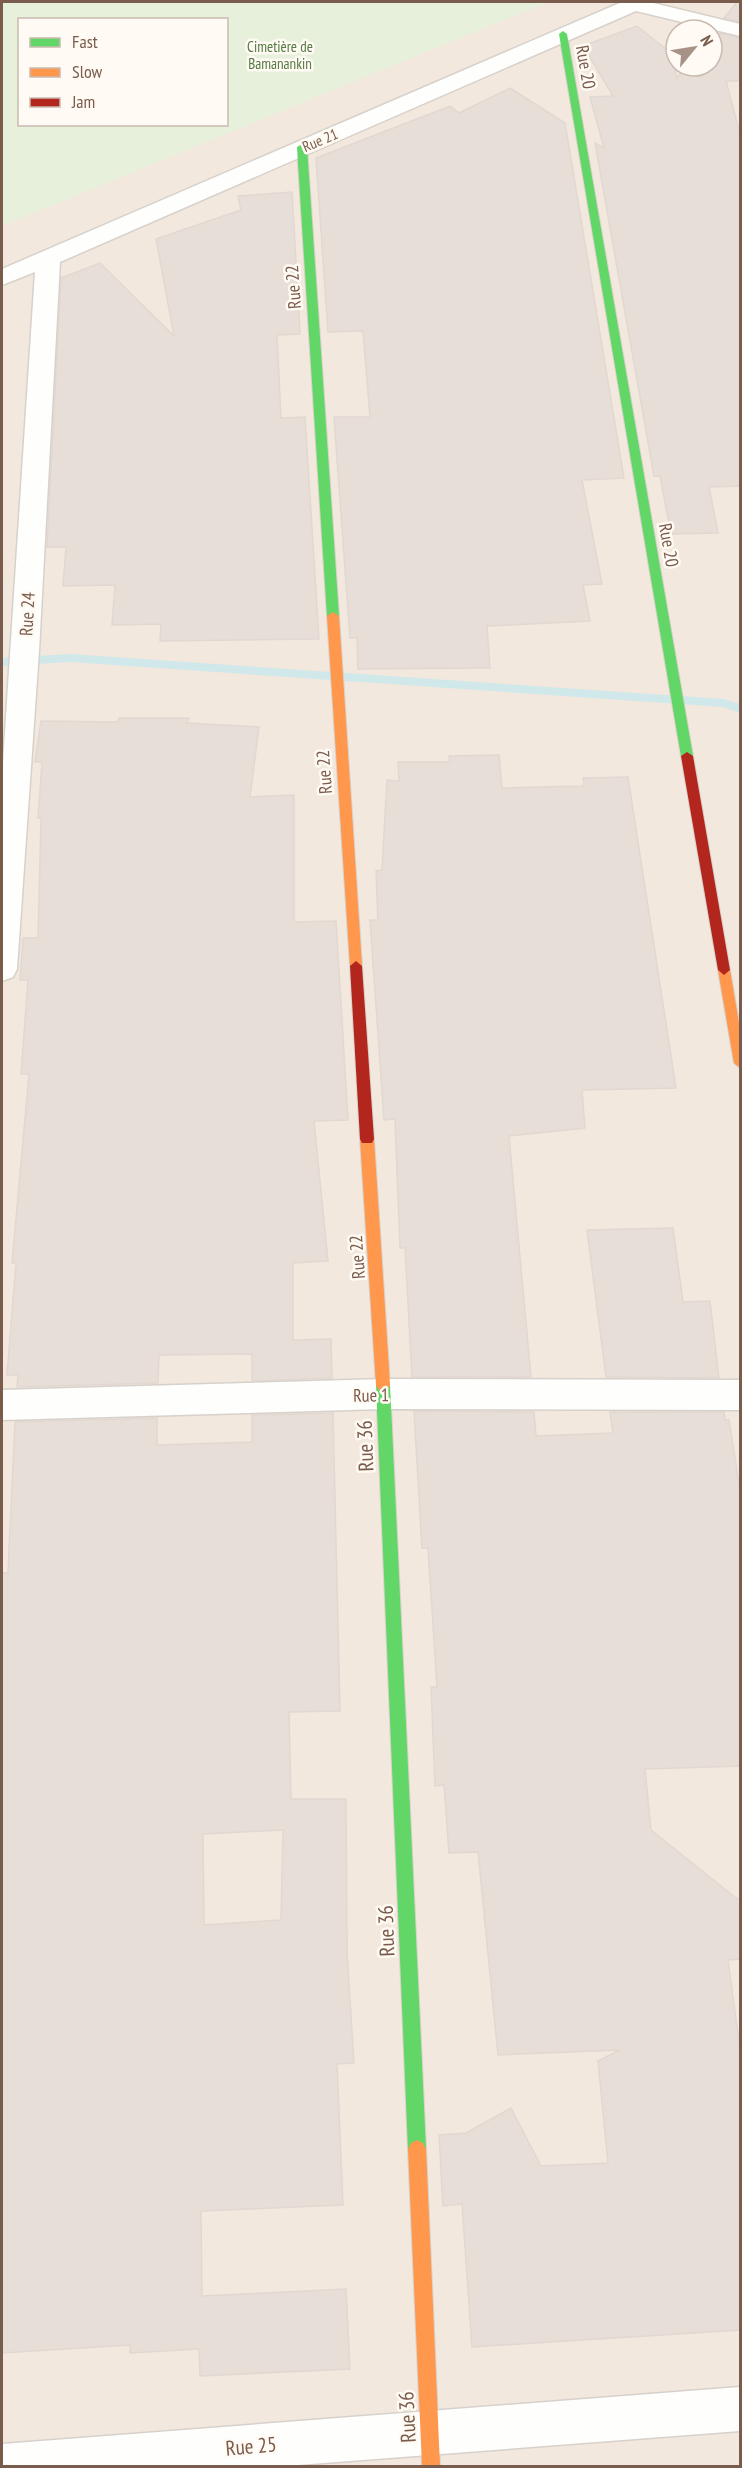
<svg xmlns="http://www.w3.org/2000/svg" width="742" height="2468" font-family="'PT Sans Narrow',sans-serif">
	<style>
		.residential { fill: #f2e8de; fill-rule: evenodd }
		.green { fill: #e7f0db; fill-rule: evenodd }
		.lines { fill: none; stroke-linecap: round; stroke-linejoin: round }
		.stream { fill: #d0e8ea; fill-rule: evenodd }
		.building { fill: #e6ded7; stroke: #e2d8d2; stroke-width: 1.5; fill-rule: evenodd }
		.street-casing { stroke: #d7d1cb; stroke-width: 3 }
		.fast-casing { stroke: #d9d2cb; stroke-width: 2 }
		.slow-casing { stroke: #d9d2cb; stroke-width: 2 }
		.jam-casing { stroke: #d9d2cb; stroke-width: 2 }
		.street { fill: #fefefd; fill-rule: evenodd }
		.fast { fill: #63d668; fill-rule: evenodd }
		.slow { fill: #ff974d; fill-rule: evenodd }
		.jam { fill: #b3261e; fill-rule: evenodd }
		.labels { text-anchor: middle; dominant-baseline: central; stroke-width: 5; stroke-linejoin: round; paint-order: stroke }
		.far-park-label { font-size: 15px; fill: #537a41; stroke: #fffaf3 }
		.far-street-label { font-size: 15px; fill: #7a5c4d; stroke: #fffaf3 }
		.street-label { font-size: 18px; fill: #7a5c4d; stroke: #fffaf3 }
		.near-street-label { font-size: 21px; fill: #7a5c4d; stroke: #fffaf3 }
	</style>
	<rect width="100%" height="100%" fill="#f9f5f0"/>
	<path class="residential" d="M514 2H740V2466H2V170L226 124ZM676 30H712V66H676Z"/>
	<path class="green" d="M2 2H548L2 226ZM20 20H226V124H20Z"/>
	<g class="lines">
		<polygon class="stream" points="70,654 724,699 740,704 740,713 723,707 70,662 2,666 2,658"/>
	</g>
	<g class="building">
		<polygon points="737,2 741,2 741,22 724,18"/>
		<polygon points="637,26 676,57 676,79 686,66 712,66 713,32 741,38 741,81 726,81 741,138 741,486 709,487 718,533 671,534 660,476 654,476 595,143 604,148 590,97 613,96 583,46"/>
		<polygon points="510,88 565,123 624,478 582,480 602,584 583,585 590,621 487,626 490,668 358,669 357,638 350,638 334,417 370,417 363,331 328,332 316,158 450,106 459,113"/>
		<polygon points="292,192 300,334 277,335 281,418 305,417 319,639 160,641 161,624 112,625 115,585 63,586 66,547 47,547 61,278 100,263 174,336 156,239 241,210 238,196"/>
		<polygon points="119,718 189,718 187,723 259,727 250,797 294,795 294,922 336,921 348,1120 314,1121 328,1261 293,1263 293,1340 331,1339 332,1378 252,1381 252,1354 159,1355 158,1383 17,1387 18,1375 7,1375 16,1263 12,1263 29,1074 21,1074 28,980 20,980 23,938 38,938 41,818 38,818 42,762 35,762 41,721 118,722"/>
		<polygon points="499,755 502,788 584,786 583,778 628,777 676,1088 582,1090 585,1128 509,1136 531,1377 412,1377 405,1248 400,1248 395,1119 384,1120 370,920 378,920 376,871 382,870 387,780 399,781 398,762 450,762 449,756"/>
		<polygon points="673,1228 683,1302 710,1301 719,1378 606,1377 587,1230"/>
		<polygon points="414,1411 534,1412 536,1436 613,1433 610,1412 724,1412 725,1420 729,1420 741,1497 741,1766 645,1769 651,1830 741,1902 741,1959 728,1960 741,2057 741,2330 472,2347 462,2204 443,2206 439,2135 466,2133 511,2108 541,2166 608,2163 598,2061 620,2050 498,2055 478,1852 449,1853 444,1785 435,1786 431,1687 437,1687 428,1548 422,1548"/>
		<path d="M333 1413 340 1711 289 1712 291 1799H346L347 1952 354 2063 337 2064 343 2205 201 2211 202 2296 346 2289 350 2369 200 2376 199 2349 130 2353V2345L2 2353V1573H8L15 1422 157 1418V1445L252 1442V1415ZM283 1830 281 1920 204 1925 203 1834Z"/>
	</g>
	<g class="lines">
		<defs>
			<g id="street">
				<polygon points="622,2 649,2 740,24 740,36 636,11 60,262 39,651 17,969 13,977 2,981 2,778 35,272 2,285 2,269"/>
				<polygon points="384,1379 740,1380 740,1410 384,1409 2,1420 2,1390"/>
				<polygon points="740,2387 740,2431 285,2466 2,2466 2,2444"/>
			</g>
			<g id="fast">
				<polygon points="563,31 567,34 693,756 687,760 681,756 559,34"/>
				<polygon points="302,144 307,147 339,616 333,620 327,616 297,147"/>
				<polygon points="383,1379 388,1381 390,1385 426,2149 423,2155 417,2158 411,2155 408,2149 376,1385 378,1381"/>
			</g>
			<g id="slow">
				<polygon points="333,612 339,616 362,966 356,971 350,966 327,616"/>
				<polygon points="724,965 730,970 740,1029 740,1068 734,1063 718,970"/>
				<polygon points="367,1134 372,1135 374,1139 390,1385 388,1389 383,1391 378,1389 376,1385 360,1139 362,1135"/>
				<polygon points="417,2140 423,2143 426,2149 440,2466 422,2466 408,2149 411,2143"/>
			</g>
			<g id="jam">
				<polygon points="687,752 693,756 730,970 724,975 718,970 681,756"/>
				<polygon points="356,961 362,966 374,1139 372,1143 362,1143 360,1139 350,966"/>
			</g>
		</defs>
		<use href="#street" class="street-casing"/>
		<use href="#fast" class="fast-casing"/>
		<use href="#slow" class="slow-casing"/>
		<use href="#jam" class="jam-casing"/>
		<use href="#street" class="street"/>
		<use href="#fast" class="fast"/>
		<use href="#slow" class="slow"/>
		<use href="#jam" class="jam"/>
	</g>
	<g class="labels">
		<g class="far-park-label">
			<text x="280" y="46">Cimetière de<tspan x="280" dy="17">Bamanankin</tspan></text>
		</g>
		<g class="far-street-label">
			<text transform="translate(320 140) rotate(-23)">Rue 21</text>
		</g>
		<g class="street-label">
			<text transform="translate(586 67) rotate(80)">Rue 20</text>
			<text transform="translate(293 287) rotate(-94)">Rue 22</text>
			<text transform="translate(669 545) rotate(80)">Rue 20</text>
			<text transform="translate(27 614) rotate(-87)">Rue 24</text>
			<text transform="translate(324 772) rotate(-94)">Rue 22</text>
			<text transform="translate(357 1257) rotate(-94)">Rue 22</text>
			<text transform="translate(371 1395) rotate(-1)">Rue 1</text>
		</g>
		<g class="near-street-label">
			<text transform="translate(365 1446) rotate(-92)">Rue 36</text>
			<text transform="translate(386 1931) rotate(-92)">Rue 36</text>
			<text transform="translate(407 2417) rotate(-93)">Rue 36</text>
			<text transform="translate(251 2446) rotate(-5)">Rue 25</text>
		</g>
	</g>
	<rect width="742" height="2468" fill="none" stroke="#7a5c4d" stroke-width="6"/>
	<rect x="18" y="18" width="210" height="108" fill="#fffaf3" stroke="#cabbb1" stroke-width="1.5"/>
	<rect x="30" y="38" width="30" height="9" fill="#63d668" stroke="#cabbb1" stroke-width="1.5"/>
	<text x="72" y="48" font-size="18" fill="#7a5c4d">Fast</text>
	<rect x="30" y="68" width="30" height="9" fill="#ff974d" stroke="#cabbb1" stroke-width="1.5"/>
	<text x="72" y="78" font-size="18" fill="#7a5c4d">Slow</text>
	<rect x="30" y="98" width="30" height="9" fill="#b3261e" stroke="#cabbb1" stroke-width="1.5"/>
	<text x="72" y="108" font-size="18" fill="#7a5c4d">Jam</text>
	<g transform="translate(694 48) rotate(60)"><circle r="28" fill="#fffaf3" stroke="#cabbb1" stroke-width="1.5"/>
	<path d="M0-4.5L10 22L0 15L-10 22Z" fill="#a69286"/>
	<text y="-9" font-size="16" font-weight="bold" text-anchor="middle" fill="#7a5c4d">N</text>
	</g>
</svg>
